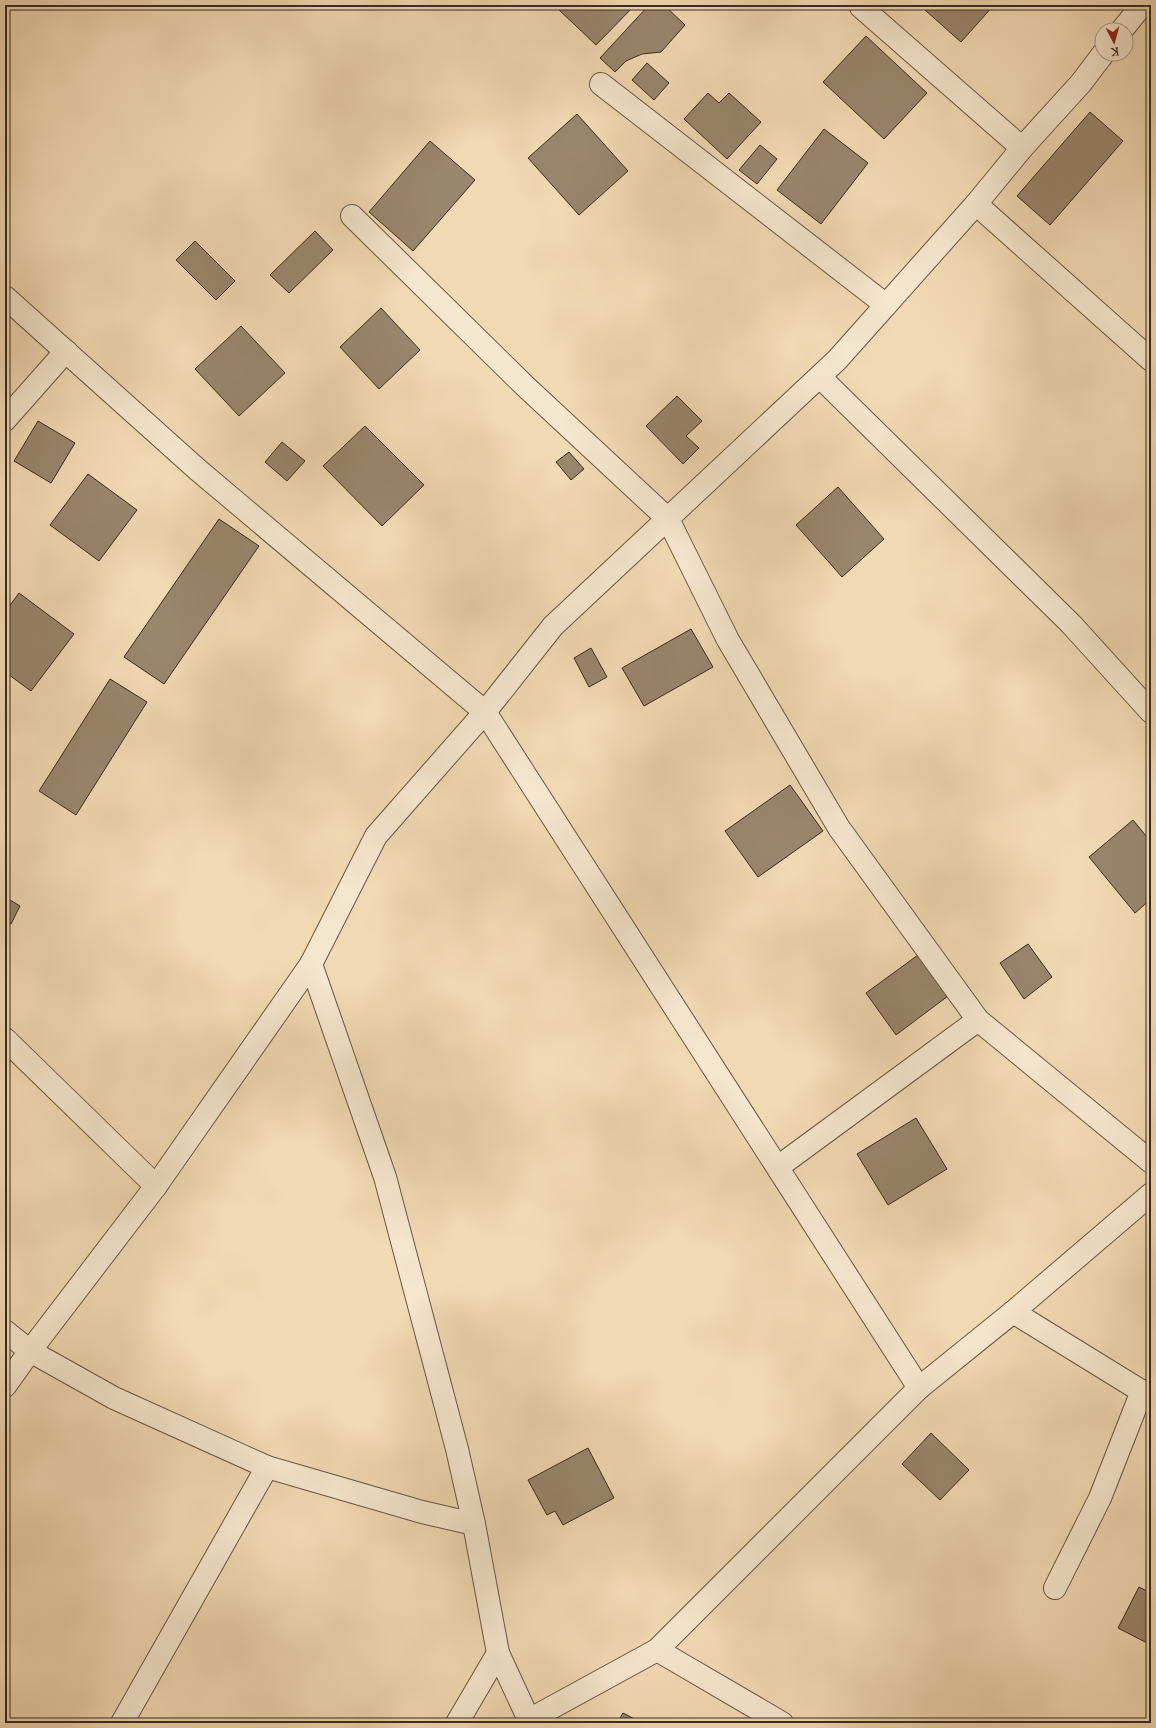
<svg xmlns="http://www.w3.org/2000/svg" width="1156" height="1728" font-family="'Sorts Mill Goudy',serif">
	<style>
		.building { fill: #9a856d; stroke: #3b2a21 }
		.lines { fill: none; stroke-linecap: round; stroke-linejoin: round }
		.minor-casing { stroke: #685646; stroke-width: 24 }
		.minor { stroke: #f6e6ce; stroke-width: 22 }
	</style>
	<rect width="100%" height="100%" fill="#f1d9b3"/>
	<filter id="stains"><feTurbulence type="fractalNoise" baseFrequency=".005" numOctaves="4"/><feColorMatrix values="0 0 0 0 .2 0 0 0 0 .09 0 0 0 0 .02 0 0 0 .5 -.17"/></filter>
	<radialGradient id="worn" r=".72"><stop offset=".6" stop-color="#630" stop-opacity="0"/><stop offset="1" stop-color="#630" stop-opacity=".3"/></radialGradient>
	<g class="building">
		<polygon points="560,5 635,5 596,45 557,8"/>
		<polygon points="649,5 664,5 685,25 661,52 642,54 626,61 615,72 600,58"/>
		<polygon points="929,5 994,5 961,42 925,10"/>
		<polygon points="866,36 927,93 884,139 823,82"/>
		<polygon points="647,63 669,83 654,100 632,80"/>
		<polygon points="708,93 719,103 729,93 761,122 727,159 684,119"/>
		<polygon points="1090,112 1123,141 1050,225 1017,196"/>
		<polygon points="577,114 628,171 579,215 528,158"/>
		<polygon points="824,129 868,163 821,224 777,190"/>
		<polygon points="430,141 475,180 413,251 369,212"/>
		<polygon points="760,145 777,159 757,184 739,170"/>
		<polygon points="315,231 333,250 289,293 270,275"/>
		<polygon points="195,241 235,281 216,300 176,260"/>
		<polygon points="381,308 420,350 379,389 340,347"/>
		<polygon points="241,326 285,373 239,416 195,369"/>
		<polygon points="677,396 702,421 686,436 699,448 683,464 646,426"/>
		<polygon points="38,421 75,443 51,483 14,461"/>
		<polygon points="365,426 424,485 382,526 323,466"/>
		<polygon points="282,442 305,461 287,481 265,462"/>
		<polygon points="569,452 584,469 571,480 556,462"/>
		<polygon points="88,474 137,510 99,561 50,525"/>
		<polygon points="838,487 884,539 842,577 796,525"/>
		<polygon points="219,519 259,546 164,684 124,657"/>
		<polygon points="19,593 74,634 31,691 5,672 5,612"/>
		<polygon points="691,629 713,667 644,706 622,668"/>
		<polygon points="591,648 607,677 589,687 574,658"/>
		<polygon points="110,679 147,702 76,815 39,791"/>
		<polygon points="790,785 823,831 758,877 725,831"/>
		<polygon points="1133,820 1151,842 1151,899 1135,913 1089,857"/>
		<polygon points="5,897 20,906 11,924 5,920"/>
		<polygon points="1028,944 1052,977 1024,999 1000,963"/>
		<polygon points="918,955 948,996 896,1035 866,993"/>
		<polygon points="916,1118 947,1169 888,1205 857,1154"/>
		<polygon points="931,1433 969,1470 940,1500 902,1464"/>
		<polygon points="588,1448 614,1498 563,1525 555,1511 547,1515 528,1480"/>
		<polygon points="1139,1587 1151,1593 1151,1645 1118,1628"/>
		<polygon points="623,1713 642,1723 617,1723"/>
	</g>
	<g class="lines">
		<defs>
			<g id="minor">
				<polyline points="861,7 1022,148"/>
				<polyline points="1122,30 1142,5"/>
				<polyline points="601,84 886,305"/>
				<polyline points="976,204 1151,360"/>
				<polyline points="352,216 525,386 668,519 728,640 839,828 978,1020 1151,1162"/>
				<polyline points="5,297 198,470 485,712 919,1388"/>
				<polyline points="820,377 1071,624 1151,712"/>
				<polyline points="5,420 66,351"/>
				<polyline points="311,964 385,1177 457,1449 474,1524 498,1653 529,1720 529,1723"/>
				<polyline points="5,1039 156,1186"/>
				<polyline points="778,1167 978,1020"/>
				<polyline points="1013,1312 1151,1194"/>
				<polyline points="5,1331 30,1351 114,1398 267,1467 422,1512 474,1524"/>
				<polyline points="5,1386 30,1351 156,1186 311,964 376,836 485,712 553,626 837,360 976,204 1022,148 1081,83 1103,54"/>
				<polyline points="1055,1588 1100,1498 1142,1391"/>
				<polyline points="657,1650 782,1723"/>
				<polyline points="529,1720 657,1650 919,1388 1013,1312 1151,1397"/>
				<polyline points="122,1723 267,1467"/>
				<polyline points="457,1723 498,1653"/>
			</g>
		</defs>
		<use href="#minor" class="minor-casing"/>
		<use href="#minor" class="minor"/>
	</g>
	<rect width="1156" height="1728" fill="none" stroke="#f1d9b3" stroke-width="20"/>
	<rect x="6" y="6" width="1144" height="1716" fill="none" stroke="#3b2a21" stroke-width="2"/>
	<rect x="10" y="10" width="1136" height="1708" fill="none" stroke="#3b2a21"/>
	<g transform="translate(1114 42) rotate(174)"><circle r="19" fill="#f6e6ce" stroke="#ab9b89"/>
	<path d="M0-3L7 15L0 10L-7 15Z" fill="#8f2418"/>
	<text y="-6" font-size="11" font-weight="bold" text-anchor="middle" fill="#3b2a21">K</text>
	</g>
	<rect width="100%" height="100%" filter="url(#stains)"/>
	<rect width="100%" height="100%" fill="url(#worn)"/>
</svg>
